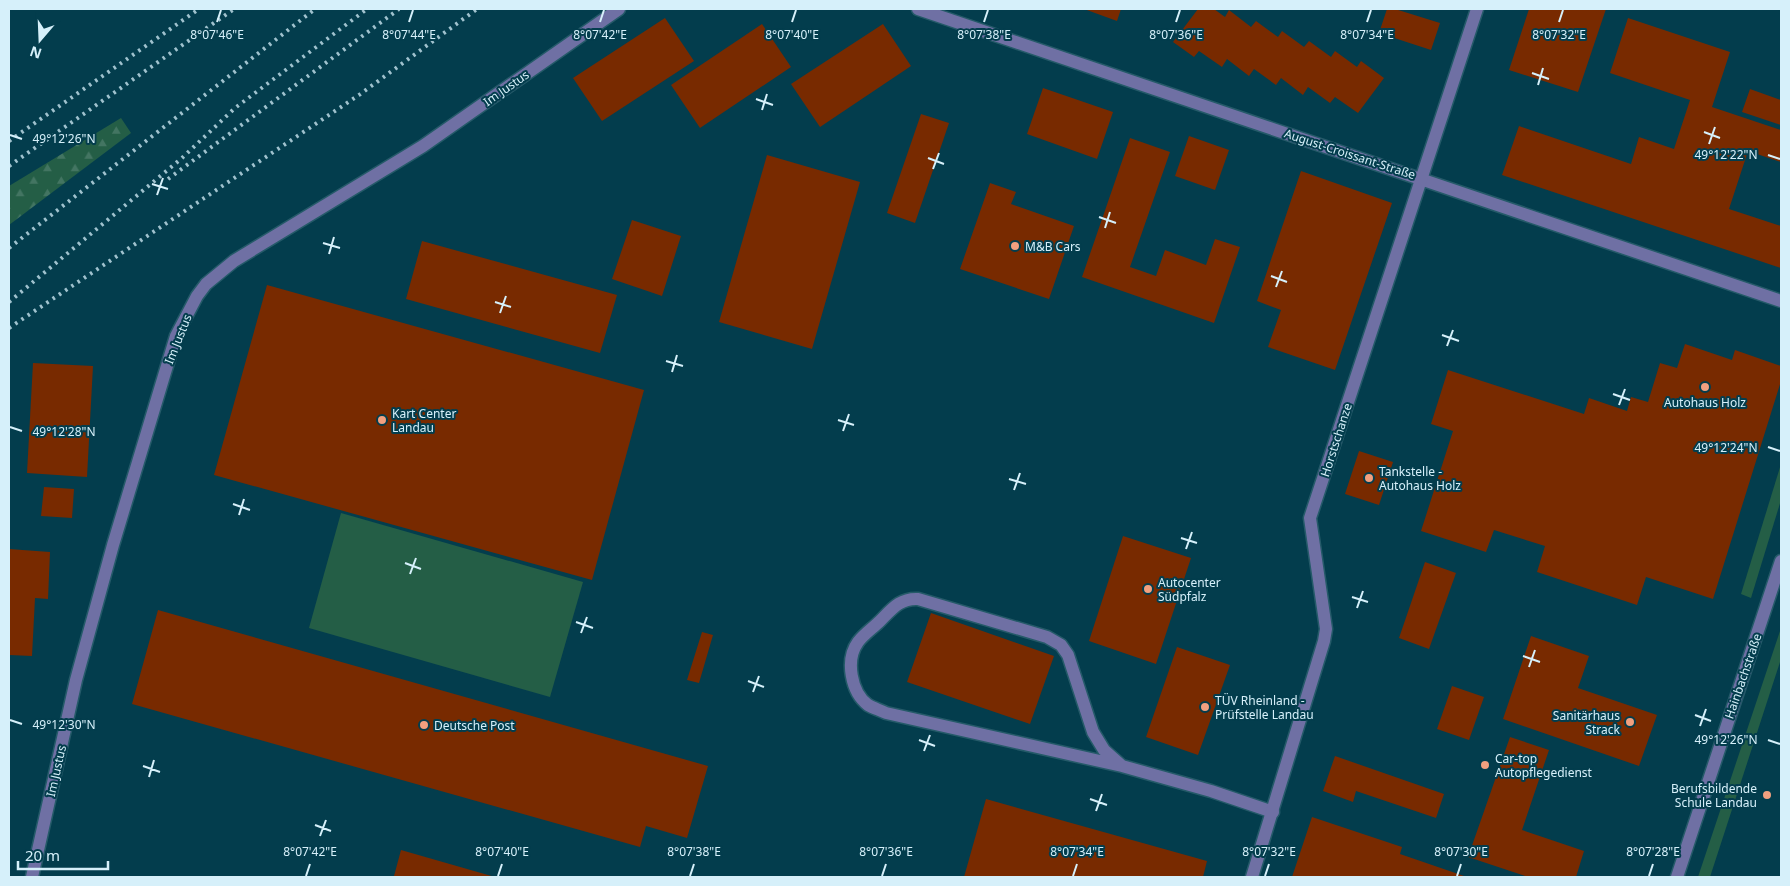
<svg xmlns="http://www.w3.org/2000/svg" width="1790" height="886" font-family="'Noto Sans',sans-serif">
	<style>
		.green { fill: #245e46 }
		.forest { fill: url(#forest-firs) }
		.building { fill: #782a00 }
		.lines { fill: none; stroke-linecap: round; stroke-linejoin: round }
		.minor-casing { stroke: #255a69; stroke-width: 15 }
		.minor { stroke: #6f70a4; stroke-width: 12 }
		.rail { stroke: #a0c2ce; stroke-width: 4; stroke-dasharray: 2.5 5; stroke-linecap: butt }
		.ticks { fill: none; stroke: #d6f0fa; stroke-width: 2 }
		.poi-dot { fill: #f2a07f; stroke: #033d4d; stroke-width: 2 }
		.labels { text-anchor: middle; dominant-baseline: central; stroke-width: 4; stroke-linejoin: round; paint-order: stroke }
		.street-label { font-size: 12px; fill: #d6f0fa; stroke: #033d4d }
		.poi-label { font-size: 12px; fill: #d6f0fa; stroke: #033d4d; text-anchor: start }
		.ticks-label { font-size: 12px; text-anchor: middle; fill: #d6f0fa; stroke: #033d4d; stroke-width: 4; stroke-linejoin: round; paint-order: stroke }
	</style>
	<defs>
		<pattern id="forest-firs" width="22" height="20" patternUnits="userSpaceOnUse" patternTransform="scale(1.25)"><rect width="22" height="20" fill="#245e46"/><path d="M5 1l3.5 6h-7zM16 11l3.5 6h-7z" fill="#437562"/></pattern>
	</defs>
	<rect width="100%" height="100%" fill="#033d4d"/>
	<g class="green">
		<polygon points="1781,464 1781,500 1751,598 1741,594"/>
		<polygon points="341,513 583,582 550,697 309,628"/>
		<polygon points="1781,628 1781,659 1710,877 1698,877"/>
	</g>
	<polygon class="forest" points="121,118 131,133 9,225 9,186"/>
	<g class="building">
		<polygon points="1084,9 1121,9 1117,21"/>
		<polygon points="1198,9 1214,9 1225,17 1229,10 1251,27 1256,21 1278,37 1282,31 1304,47 1309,41 1331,57 1335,51 1357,67 1361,61 1384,78 1358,113 1335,97 1330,103 1308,87 1303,95 1281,78 1276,85 1254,69 1249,76 1227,59 1222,67 1199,51 1194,57 1173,42"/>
		<polygon points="1387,9 1395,9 1440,23 1431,50 1379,33"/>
		<polygon points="1529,9 1606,9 1578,92 1509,70"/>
		<polygon points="665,18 694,61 602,121 573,78"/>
		<polygon points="1628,18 1730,52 1712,107 1781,130 1781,162 1748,151 1729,209 1781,226 1781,268 1502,175 1519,126 1631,164 1639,137 1674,149 1690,100 1610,73"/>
		<polygon points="762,24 791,67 700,128 671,85"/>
		<polygon points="883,24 911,66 820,127 791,84"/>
		<polygon points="1043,88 1113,112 1097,159 1027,134"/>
		<polygon points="1750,89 1781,100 1781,125 1742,112"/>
		<polygon points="921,114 949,123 915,223 887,213"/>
		<polygon points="1189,136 1229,150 1215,190 1175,176"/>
		<polygon points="1130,138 1170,152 1130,267 1156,276 1165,250 1206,265 1215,239 1240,247 1214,323 1082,277"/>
		<polygon points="767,155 860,182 812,349 719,322"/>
		<polygon points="1301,171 1392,203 1335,370 1268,347 1281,310 1257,301"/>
		<polygon points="990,183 1016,192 1011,204 1074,226 1049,299 960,269"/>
		<polygon points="632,220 681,236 662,296 612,279"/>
		<polygon points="422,241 617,295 600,353 406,299"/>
		<polygon points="267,285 644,390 592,580 214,475"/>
		<polygon points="1685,344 1732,360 1735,350 1781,366 1781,381 1713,599 1646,577 1637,605 1537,572 1545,546 1494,530 1486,552 1421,531 1453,431 1431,424 1448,370 1584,414 1589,398 1627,411 1631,397 1648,402 1660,363 1677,368"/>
		<polygon points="33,363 93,366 87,477 27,473"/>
		<polygon points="1359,451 1393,462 1379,505 1345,494"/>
		<polygon points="44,487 74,489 72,518 41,516"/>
		<polygon points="1123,536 1191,558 1156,664 1089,641"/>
		<polygon points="9,549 50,552 48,599 35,598 32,656 9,655"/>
		<polygon points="1425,562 1456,573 1429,649 1399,638"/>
		<polygon points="158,610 708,766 687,838 646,826 640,847 132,704"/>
		<polygon points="931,613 1054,656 1030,724 907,682"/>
		<polygon points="702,632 713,635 699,683 687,680"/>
		<polygon points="1531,636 1589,656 1578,688 1657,715 1639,766 1503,719"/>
		<polygon points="1177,647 1230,665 1198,755 1146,737"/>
		<polygon points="1452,686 1484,697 1469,740 1437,729"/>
		<polygon points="1510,737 1549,750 1522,830 1584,851 1576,877 1528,877 1468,857"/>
		<polygon points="1335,756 1444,794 1436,818 1356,791 1353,802 1323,791"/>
		<polygon points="986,799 1207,861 1203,877 964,877"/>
		<polygon points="1312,817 1402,847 1400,854 1467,877 1292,877"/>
		<polygon points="401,850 495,877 394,876"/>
	</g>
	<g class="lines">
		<defs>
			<g id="minor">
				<polyline points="918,9 1781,301"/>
				<path d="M1122 766 886 713C880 710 873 708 868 705 851 692 845 660 858 642 864 634 873 628 880 621 892 609 900 598 918 599L1047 637 1061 645 1068 655 1093 732 1104 750 1122 766 1211 791 1273 812"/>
				<polyline points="32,877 76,680 113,545 176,336 197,296 206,284 234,261 423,146 619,9"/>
				<polyline points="1252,877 1324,641 1326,629 1310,518 1477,9"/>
				<polyline points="1677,877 1781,561"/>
			</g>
		</defs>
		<use href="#minor" class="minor-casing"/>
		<use href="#minor" class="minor"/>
		<g class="rail">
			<polyline points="9,141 199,9"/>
			<polyline points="9,166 234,9"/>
			<polyline points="168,179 399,9"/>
			<polyline points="9,248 315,9"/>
			<polyline points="9,302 182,158 235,108 367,9"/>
			<polyline points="9,328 359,95 477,9"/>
		</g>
	</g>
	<path class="ticks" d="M217 22 221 10M409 22 413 10M600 22 604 10M792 22 796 10M984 22 988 10M1176 22 1180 10M1367 22 1371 10M1559 22 1563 10M1532 73 1549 79M1538 85 1543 68M756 99 773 105M762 110 767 94M1704 132 1720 138M10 135 22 139M1709 144 1715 127M1768 155 1780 159M928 158 944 164M933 169 939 153M152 184 168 189M157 195 163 178M1099 217 1116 223M1105 228 1110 212M323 243 340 248M329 254 334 237M1271 276 1287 282M1276 287 1282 271M495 302 511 307M500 313 506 296M1442 335 1459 341M1447 346 1453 330M666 361 683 366M672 372 677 355M1613 394 1630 400M1619 405 1625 389M838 420 854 425M10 427 22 431M843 431 849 414M1768 447 1780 451M1009 479 1026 484M1014 490 1020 473M233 504 250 510M239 515 244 499M1181 538 1197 543M1186 549 1192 532M405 563 421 569M410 574 416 558M1352 597 1368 602M1357 608 1363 591M576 622 593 628M581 633 587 617M1523 656 1540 662M1529 667 1535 650M748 681 764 687M753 692 759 676M1695 715 1711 721M10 720 22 724M1700 726 1706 709M919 740 935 746M1768 740 1780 744M924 751 930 735M143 766 160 772M149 777 154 760M1090 799 1107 805M1096 811 1102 794M315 825 331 831M320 836 326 820M306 876 310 864M498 876 502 864M690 876 694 864M882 876 886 864M1073 876 1077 864M1265 876 1269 864M1457 876 1461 864M1649 876 1653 864"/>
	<g class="poi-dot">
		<circle cx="1015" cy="246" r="5"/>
		<circle cx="1705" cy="387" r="5"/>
		<circle cx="382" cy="420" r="5"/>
		<circle cx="1369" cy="478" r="5"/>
		<circle cx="1148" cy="589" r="5"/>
		<circle cx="1205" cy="707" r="5"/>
		<circle cx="1630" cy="722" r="5"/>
		<circle cx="424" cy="725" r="5"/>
		<circle cx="1485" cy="765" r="5"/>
		<circle cx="1767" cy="795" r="5"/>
	</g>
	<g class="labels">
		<g class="street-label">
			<text transform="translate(506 88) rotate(-35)">Im Justus</text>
			<text transform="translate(1350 154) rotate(18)">August-Croissant-Straße</text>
			<text transform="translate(178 339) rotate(-68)">Im Justus</text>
			<text transform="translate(1336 440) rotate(-72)">Horstschanze</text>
			<text transform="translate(1743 676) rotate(-71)">Hainbachstraße</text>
			<text transform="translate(56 771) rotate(-77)">Im Justus</text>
		</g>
		<g class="poi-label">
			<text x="1025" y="246">M&amp;B Cars</text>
			<text x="1705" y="402" text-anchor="middle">Autohaus Holz</text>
			<text x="392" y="413">Kart Center<tspan x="392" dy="14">Landau</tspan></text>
			<text x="1379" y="471">Tankstelle -<tspan x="1379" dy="14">Autohaus Holz</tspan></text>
			<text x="1158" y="582">Autocenter<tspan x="1158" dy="14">Südpfalz</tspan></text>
			<text x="1215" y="700">TÜV Rheinland -<tspan x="1215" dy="14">Prüfstelle Landau</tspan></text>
			<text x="1620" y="715" text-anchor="end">Sanitärhaus<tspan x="1620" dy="14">Strack</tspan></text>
			<text x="434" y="725">Deutsche Post</text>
			<text x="1495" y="758">Car-top<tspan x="1495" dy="14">Autopflegedienst</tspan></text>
			<text x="1757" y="788" text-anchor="end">Berufsbildende<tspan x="1757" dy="14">Schule Landau</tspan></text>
		</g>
	</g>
	<g class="ticks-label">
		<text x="217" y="39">8°07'46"E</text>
		<text x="409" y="39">8°07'44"E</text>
		<text x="600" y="39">8°07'42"E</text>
		<text x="792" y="39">8°07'40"E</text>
		<text x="984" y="39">8°07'38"E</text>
		<text x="1176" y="39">8°07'36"E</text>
		<text x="1367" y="39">8°07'34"E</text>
		<text x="1559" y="39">8°07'32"E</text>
		<text x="64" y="143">49°12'26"N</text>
		<text x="1726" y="159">49°12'22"N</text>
		<text x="64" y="436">49°12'28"N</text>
		<text x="1726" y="452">49°12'24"N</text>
		<text x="64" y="729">49°12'30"N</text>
		<text x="1726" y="744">49°12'26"N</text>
		<text x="310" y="856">8°07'42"E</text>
		<text x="502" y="856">8°07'40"E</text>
		<text x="694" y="856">8°07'38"E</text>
		<text x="886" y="856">8°07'36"E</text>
		<text x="1077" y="856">8°07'34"E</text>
		<text x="1269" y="856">8°07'32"E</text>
		<text x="1461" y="856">8°07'30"E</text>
		<text x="1653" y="856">8°07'28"E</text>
	</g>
	<rect width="1790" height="886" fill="none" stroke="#d6f0fa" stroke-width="20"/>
	<g transform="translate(40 40) rotate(199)" stroke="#033d4d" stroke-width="4" paint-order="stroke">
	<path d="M0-4L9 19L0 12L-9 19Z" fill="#d6f0fa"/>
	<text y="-8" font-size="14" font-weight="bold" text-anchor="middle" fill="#d6f0fa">N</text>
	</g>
	<path d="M18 861v8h90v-8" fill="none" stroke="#d6f0fa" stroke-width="2.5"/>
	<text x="25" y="861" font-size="15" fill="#d6f0fa" stroke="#033d4d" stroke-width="4" paint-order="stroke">20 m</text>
</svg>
